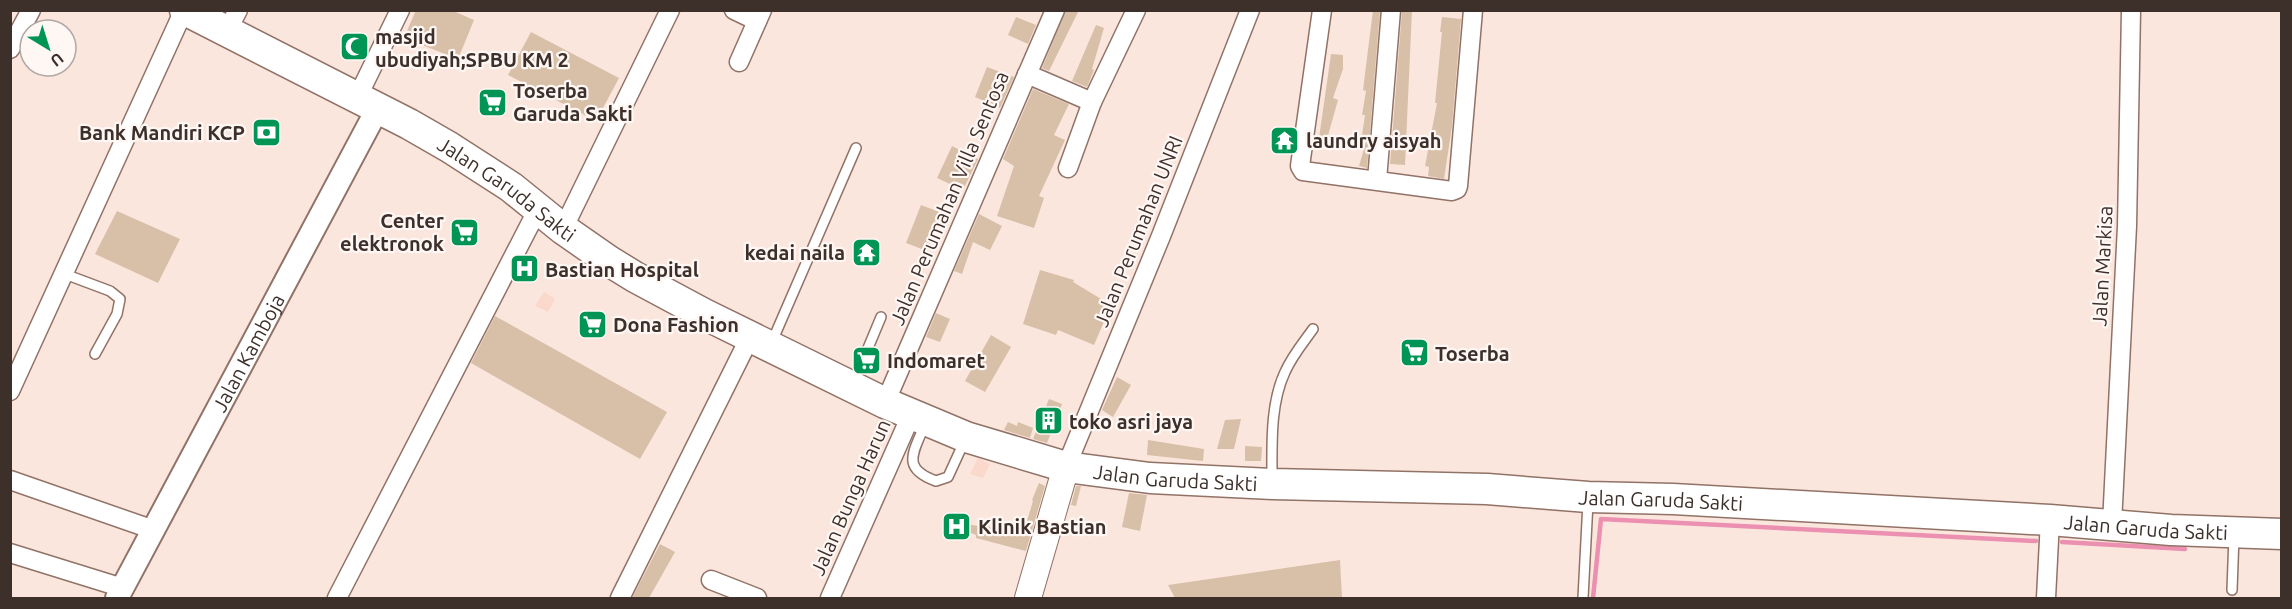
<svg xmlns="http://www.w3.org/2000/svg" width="2292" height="609" font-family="Ubuntu,sans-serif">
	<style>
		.built { fill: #fad8cb }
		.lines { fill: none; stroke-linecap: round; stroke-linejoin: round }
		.stream { stroke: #ec90b1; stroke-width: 4.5 }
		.building { fill: #d8bfa8 }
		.service-casing { stroke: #917266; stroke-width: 12 }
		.minor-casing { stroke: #917266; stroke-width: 21 }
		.tertiary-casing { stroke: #917266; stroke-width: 26 }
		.secondary-casing { stroke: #917266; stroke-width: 28 }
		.trunk-casing { stroke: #917266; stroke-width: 33 }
		.service { stroke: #fff; stroke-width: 9 }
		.minor { stroke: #fff; stroke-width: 18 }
		.tertiary { stroke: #fff; stroke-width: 22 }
		.secondary { stroke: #fff; stroke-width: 26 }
		.trunk { stroke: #fff; stroke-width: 30 }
		.labels { text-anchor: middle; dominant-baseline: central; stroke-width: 4.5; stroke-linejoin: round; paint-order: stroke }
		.poi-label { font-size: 20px; font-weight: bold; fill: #3d2f2a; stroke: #fef7f4; text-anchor: start }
		.street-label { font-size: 20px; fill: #3d2f2a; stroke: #fef7f4 }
	</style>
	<rect width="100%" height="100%" fill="#fbe6de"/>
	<g class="built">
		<polygon points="544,292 555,299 548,312 535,306"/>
		<polygon points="978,458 990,464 983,478 970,474"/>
	</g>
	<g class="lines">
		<g class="stream">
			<polyline points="2062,542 2185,549"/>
			<polyline points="1593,598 1601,519 2036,541"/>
		</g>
	</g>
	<g class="building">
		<polygon points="416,10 451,10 474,20 458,59 404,38"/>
		<polygon points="1066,10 1079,10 1049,71 1042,68"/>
		<polygon points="1373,10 1380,10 1367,168 1359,166 1366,142 1361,142 1365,115 1362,115 1366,91 1363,90"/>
		<polygon points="1402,10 1412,10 1405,165 1390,164"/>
		<polygon points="1016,17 1036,25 1028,44 1008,35"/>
		<polygon points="1442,17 1461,19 1452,126 1444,179 1428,176 1429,167 1425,166 1437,103 1435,103 1442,32 1440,32"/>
		<polygon points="1096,25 1104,28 1092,69 1094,70 1087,87 1072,81"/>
		<polygon points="531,32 619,78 596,121 508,75"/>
		<polygon points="1331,54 1343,55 1343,69 1333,98 1338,100 1327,139 1319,138"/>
		<polygon points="987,67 1014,77 1000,108 975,97"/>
		<polygon points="1033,89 1069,104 1054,135 1065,140 1039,196 1044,198 1034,228 997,216 1014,166 1003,159"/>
		<polygon points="952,146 978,159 963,190 937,178"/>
		<polygon points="921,205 942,213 927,251 906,243"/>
		<polygon points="117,211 180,239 158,283 95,254"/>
		<polygon points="979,214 1002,226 990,250 973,242 962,274 954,271"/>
		<polygon points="1040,270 1074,280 1073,282 1111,305 1094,345 1058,330 1056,335 1023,324"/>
		<polygon points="936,313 950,319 940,342 926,337"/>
		<polygon points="495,316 667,412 640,459 471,363"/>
		<polygon points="991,335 1011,347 985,392 965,381"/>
		<polygon points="1117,377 1131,385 1113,417 1102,410"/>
		<polygon points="1049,399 1062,404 1047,443 1033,439"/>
		<polygon points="1241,419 1234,449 1217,449 1225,420"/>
		<polygon points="1008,422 1017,426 1018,422 1033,428 1030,438 1004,430"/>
		<polygon points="1148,440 1204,449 1203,461 1147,455"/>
		<polygon points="1245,446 1262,447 1261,461 1245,461"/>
		<polygon points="1039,483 1045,486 1026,551 976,538 976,535 966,531 967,524 978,526 978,524 1023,534 1033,501 1032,500"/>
		<polygon points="1076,486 1081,486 1076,506 1071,505"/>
		<polygon points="1129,493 1147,495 1140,531 1122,527"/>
		<polygon points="660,544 675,552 649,598 632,598"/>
		<polygon points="1340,560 1342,598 1175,598 1168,585"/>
	</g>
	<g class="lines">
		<defs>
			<g id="service">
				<polyline points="62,273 110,291 120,299 117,314 95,354"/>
				<polyline points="771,344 856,148"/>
				<polyline points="853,384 881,317"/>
				<path d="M925 424C914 452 900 468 936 481L948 477 964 442"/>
				<path d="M1272 479C1272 445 1270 404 1285 372 1292 356 1303 343 1313 329"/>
				<polyline points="2232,590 2234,536"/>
				<polyline points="1583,598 1588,502"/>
			</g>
			<g id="minor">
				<polyline points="734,10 757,21"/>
				<polyline points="1322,10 1300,166 1303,171 1452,191 1457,189 1458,186 1473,10"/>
				<polyline points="227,31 238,10"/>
				<polyline points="10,49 31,10"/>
				<polyline points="739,62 762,10"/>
				<polyline points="1027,74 1092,102"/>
				<polyline points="357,98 400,10"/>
				<polyline points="1068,168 1092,102 1136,10"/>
				<polyline points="1377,180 1391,10"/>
				<polyline points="563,229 670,10"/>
				<polyline points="10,391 184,10"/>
				<polyline points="885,403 1055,10"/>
				<polyline points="1066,467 1161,236 1250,10"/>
				<polyline points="10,480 154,530"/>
				<polyline points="2112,524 2127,226 2131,10"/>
				<polyline points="10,553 123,588"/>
				<polyline points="711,580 757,598"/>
				<polyline points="337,598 539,207"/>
				<polyline points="620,598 750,337"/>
				<polyline points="830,598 912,413"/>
				<polyline points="2046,598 2050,520"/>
			</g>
			<g id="tertiary">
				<path id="s1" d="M117 598 378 108"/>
			</g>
			<polyline id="secondary" points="1028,598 1066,467"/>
			<g id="trunk">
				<path id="s2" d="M185 10 409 124 449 147 511 187 563 229 609 261 635 277 704 314 885 403 966 437 1066 467 1150 478 1273 484 1487 489 1588 497 1673 499 2050 520 2171 530 2282 534"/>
			</g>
		</defs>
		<use href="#service" class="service-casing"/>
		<use href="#minor" class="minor-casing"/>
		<use href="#tertiary" class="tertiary-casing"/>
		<use href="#secondary" class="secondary-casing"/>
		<use href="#trunk" class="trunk-casing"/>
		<use href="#service" class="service"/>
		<use href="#minor" class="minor"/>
		<use href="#tertiary" class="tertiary"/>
		<use href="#secondary" class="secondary"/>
		<use href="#trunk" class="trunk"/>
	</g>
	<defs>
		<symbol id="mosque-square" viewBox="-11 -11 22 22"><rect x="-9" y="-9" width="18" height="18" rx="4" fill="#009555" stroke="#fef7f4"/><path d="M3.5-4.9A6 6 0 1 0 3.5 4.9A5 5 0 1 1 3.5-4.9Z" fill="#fff"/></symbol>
		<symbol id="supermarket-square" viewBox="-11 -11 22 22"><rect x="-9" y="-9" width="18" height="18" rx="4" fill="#009555" stroke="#fef7f4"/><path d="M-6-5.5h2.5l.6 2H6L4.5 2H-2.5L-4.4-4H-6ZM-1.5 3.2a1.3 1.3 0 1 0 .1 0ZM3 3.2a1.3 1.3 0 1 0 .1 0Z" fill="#fff"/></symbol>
		<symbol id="bank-square" viewBox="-11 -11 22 22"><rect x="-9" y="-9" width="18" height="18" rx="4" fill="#009555" stroke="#fef7f4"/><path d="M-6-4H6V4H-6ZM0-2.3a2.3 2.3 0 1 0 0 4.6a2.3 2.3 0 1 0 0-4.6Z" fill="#fff"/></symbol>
		<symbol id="temple-square" viewBox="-11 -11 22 22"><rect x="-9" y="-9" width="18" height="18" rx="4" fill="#009555" stroke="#fef7f4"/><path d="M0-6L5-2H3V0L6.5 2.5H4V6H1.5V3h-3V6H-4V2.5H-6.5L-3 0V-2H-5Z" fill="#fff"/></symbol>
		<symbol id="hospital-square" viewBox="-11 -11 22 22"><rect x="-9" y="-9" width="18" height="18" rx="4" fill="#009555" stroke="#fef7f4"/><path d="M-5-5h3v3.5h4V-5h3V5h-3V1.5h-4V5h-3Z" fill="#fff"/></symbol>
		<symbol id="building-square" viewBox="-11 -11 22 22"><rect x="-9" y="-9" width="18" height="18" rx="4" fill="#009555" stroke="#fef7f4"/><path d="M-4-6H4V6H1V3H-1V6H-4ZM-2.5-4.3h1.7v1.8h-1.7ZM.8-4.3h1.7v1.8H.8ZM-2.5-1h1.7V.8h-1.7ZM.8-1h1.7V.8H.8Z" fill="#fff"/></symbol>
	</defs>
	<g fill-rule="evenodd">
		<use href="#mosque-square" x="338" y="30" width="33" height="33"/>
		<use href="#supermarket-square" x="476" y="86" width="33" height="33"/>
		<use href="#bank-square" x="250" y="116" width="33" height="33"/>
		<use href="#temple-square" x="1268" y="124" width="33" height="33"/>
		<use href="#supermarket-square" x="448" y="216" width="33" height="33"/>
		<use href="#temple-square" x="850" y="236" width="33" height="33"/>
		<use href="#hospital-square" x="508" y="252" width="33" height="33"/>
		<use href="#supermarket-square" x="576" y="308" width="33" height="33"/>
		<use href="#supermarket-square" x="1398" y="336" width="33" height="33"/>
		<use href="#supermarket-square" x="850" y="344" width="33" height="33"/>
		<use href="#building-square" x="1032" y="404" width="33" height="33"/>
		<use href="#hospital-square" x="940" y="510" width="33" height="33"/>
	</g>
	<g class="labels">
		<g class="poi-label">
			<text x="375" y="36">masjid<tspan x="375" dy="23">ubudiyah;SPBU KM 2</tspan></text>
			<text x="513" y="90">Toserba<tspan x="513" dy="23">Garuda Sakti</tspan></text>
			<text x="245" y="132" text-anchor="end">Bank Mandiri KCP</text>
			<text x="1306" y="140">laundry aisyah</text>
			<text x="444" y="220" text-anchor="end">Center<tspan x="444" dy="23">elektronok</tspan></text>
			<text x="845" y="252" text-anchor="end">kedai naila</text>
			<text x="545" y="269">Bastian Hospital</text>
			<text x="613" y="324">Dona Fashion</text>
			<text x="1435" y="353">Toserba</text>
			<text x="887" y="360">Indomaret</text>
			<text x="1069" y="421">toko asri jaya</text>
			<text x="978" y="526">Klinik Bastian</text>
		</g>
		<g class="street-label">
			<text stroke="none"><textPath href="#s2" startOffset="369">Jalan Garuda Sakti</textPath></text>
			<text transform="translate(949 198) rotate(-67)">Jalan Perumahan Villa Sentosa</text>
			<text transform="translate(1138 231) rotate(-68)">Jalan Perumahan UNRI</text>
			<text transform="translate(2102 266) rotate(-87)">Jalan Markisa</text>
			<text stroke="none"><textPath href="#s1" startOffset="278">Jalan Kamboja</textPath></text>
			<text stroke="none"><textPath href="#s2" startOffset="1107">Jalan Garuda Sakti</textPath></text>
			<text transform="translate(850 497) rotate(-66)">Jalan Bunga Harun</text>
			<text stroke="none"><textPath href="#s2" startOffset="1593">Jalan Garuda Sakti</textPath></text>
			<text stroke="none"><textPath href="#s2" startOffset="2079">Jalan Garuda Sakti</textPath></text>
		</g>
	</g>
	<rect width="2292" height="609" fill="none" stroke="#3d2f2a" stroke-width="24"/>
	<g transform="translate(48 48) rotate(142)"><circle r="28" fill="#fef7f4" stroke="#b1a7a3" stroke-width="1.5"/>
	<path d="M0-4.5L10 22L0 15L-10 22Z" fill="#009555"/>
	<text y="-9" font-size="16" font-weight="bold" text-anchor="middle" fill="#3d2f2a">U</text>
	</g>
</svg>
